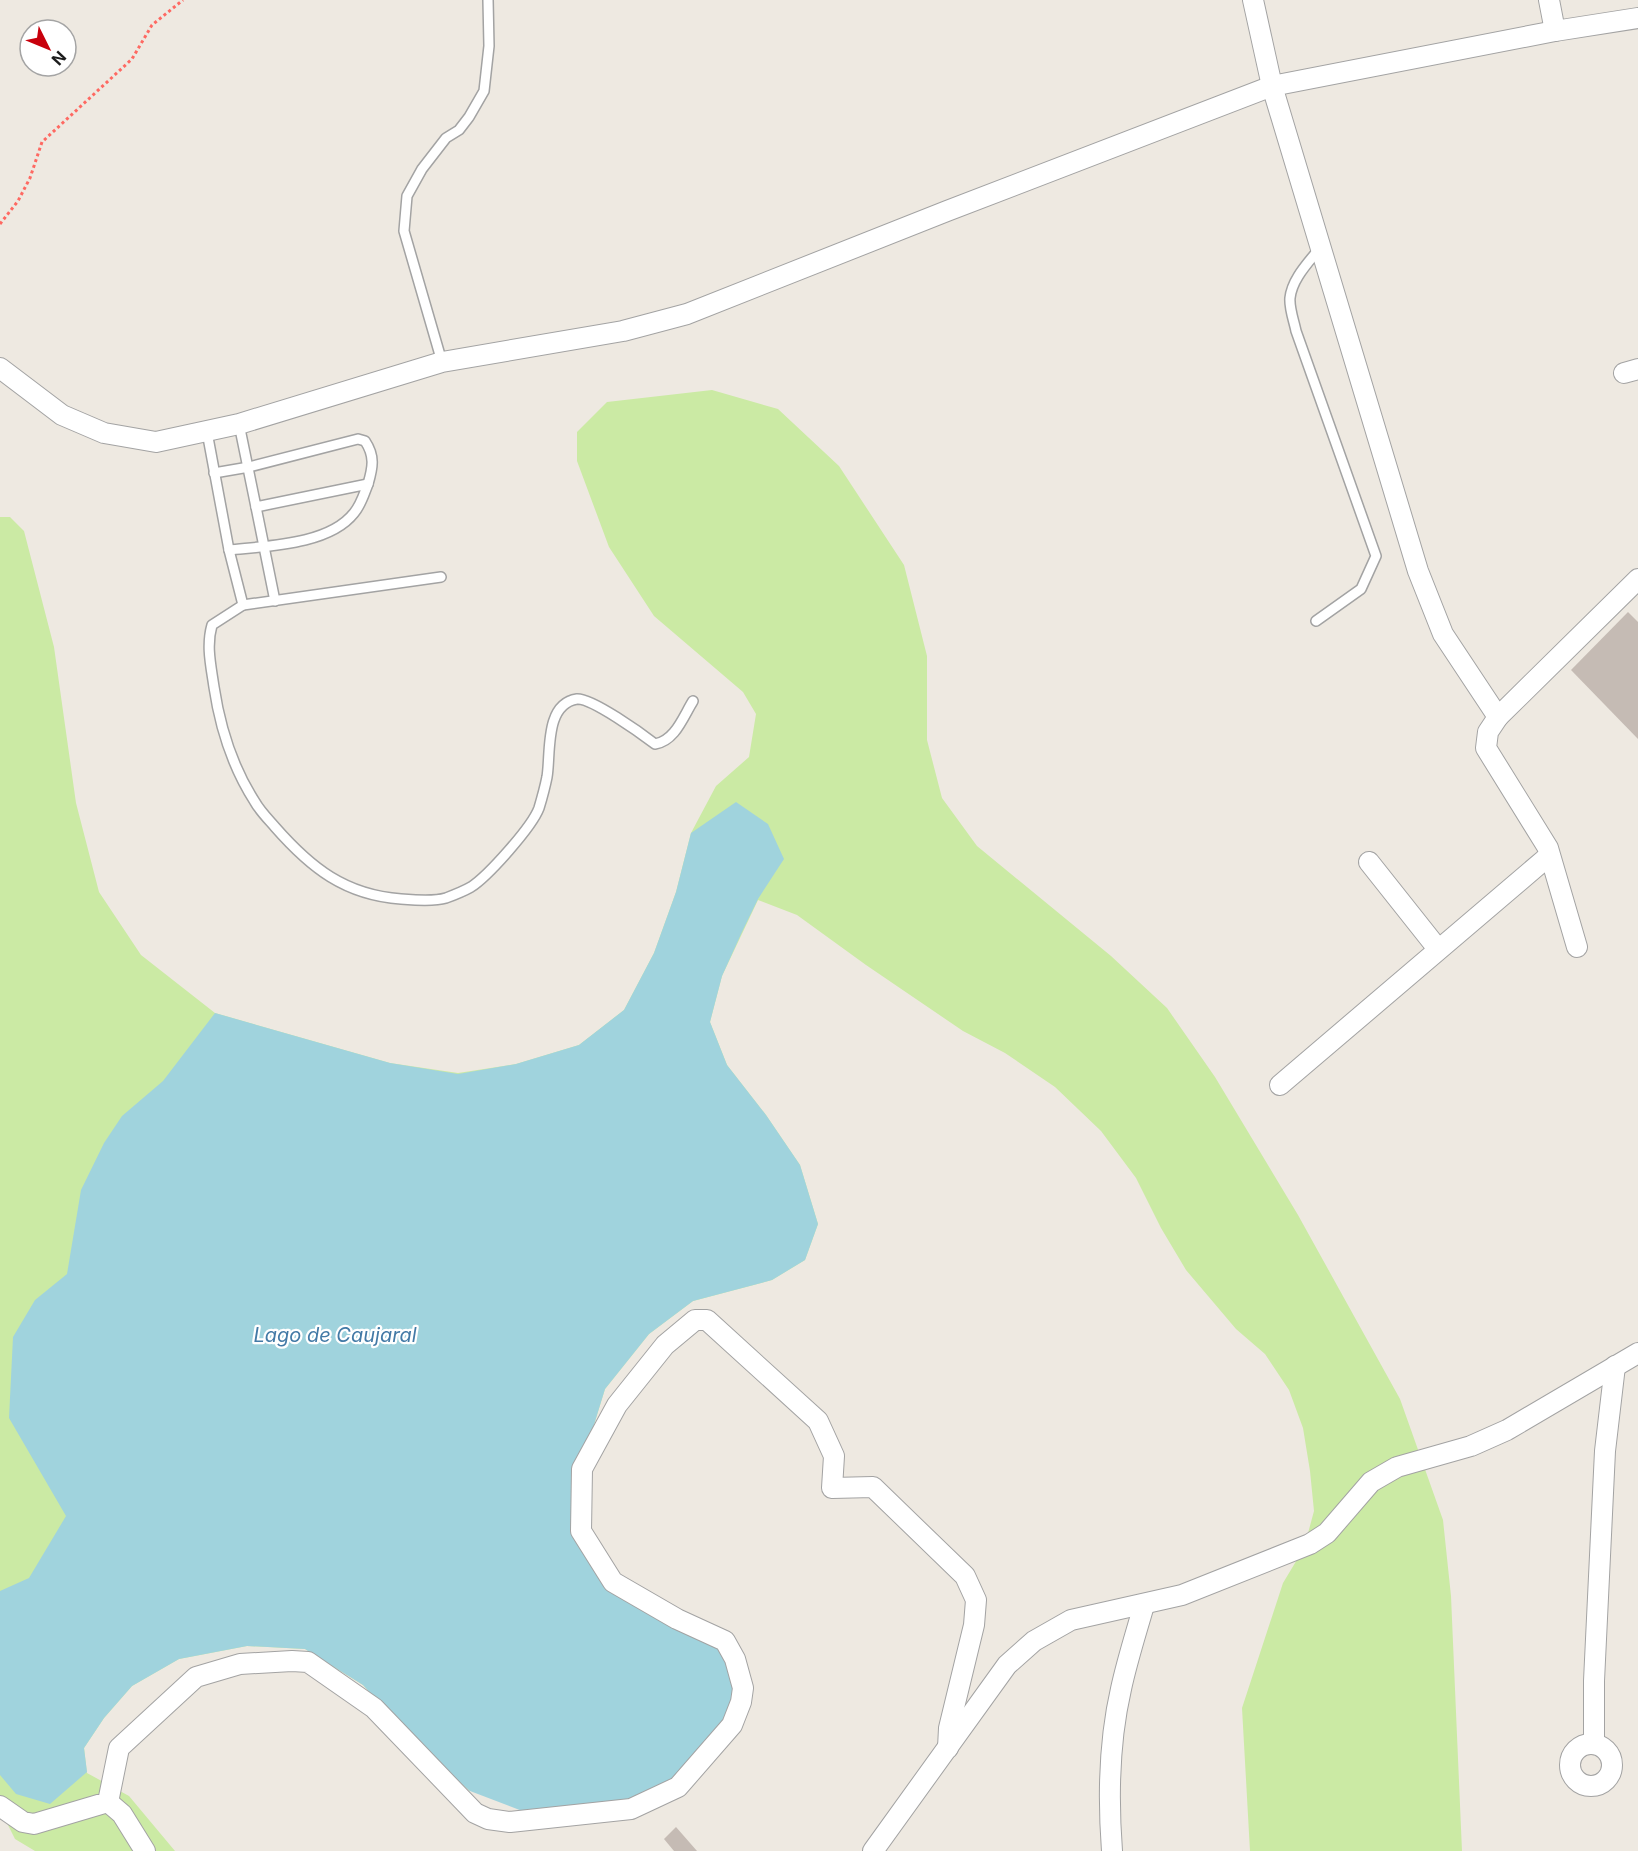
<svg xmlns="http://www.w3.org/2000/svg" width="1638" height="1851" font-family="Inter,sans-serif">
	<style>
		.grass { fill: #cbeaa4 }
		.water { fill: #a0d3dd }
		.building { fill: #c5bbb4 }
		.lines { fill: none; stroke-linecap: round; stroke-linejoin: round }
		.service-casing { stroke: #a3a3a3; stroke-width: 12 }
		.minor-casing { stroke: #a3a3a3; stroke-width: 22 }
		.path { stroke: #fe6962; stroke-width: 3; stroke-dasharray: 3 3; stroke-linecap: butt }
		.service { stroke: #fff; stroke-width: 9 }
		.minor { stroke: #fff; stroke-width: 20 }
		.labels { text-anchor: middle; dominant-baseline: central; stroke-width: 4.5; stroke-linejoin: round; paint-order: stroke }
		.water-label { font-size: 20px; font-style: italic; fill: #437aa6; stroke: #fff }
	</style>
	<rect width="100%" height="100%" fill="#eee9e1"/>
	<polygon class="grass" points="712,390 778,409 839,466 904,565 927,656 927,740 942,798 977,846 1111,956 1167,1008 1215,1077 1298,1215 1400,1399 1443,1520 1451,1596 1462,1851 1250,1851 1242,1708 1283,1583 1304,1548 1314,1511 1310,1471 1303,1428 1289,1390 1265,1354 1236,1329 1186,1270 1161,1228 1136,1178 1101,1131 1055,1087 1005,1053 963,1031 866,965 797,915 758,900 722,976 710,1022 727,1065 766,1115 800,1165 818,1224 805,1260 772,1280 693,1301 649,1334 605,1389 580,1470 470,1791 426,1753 363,1685 305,1649 247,1646 179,1659 132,1686 104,1718 84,1748 87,1773 129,1796 175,1851 35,1851 15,1839 0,1809 0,517 10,517 24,531 54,647 76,803 99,892 141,955 215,1013 390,1063 458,1073 516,1064 579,1045 624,1010 654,953 676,892 691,833 716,786 749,757 756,714 743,692 654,616 609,547 577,461 577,432 607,402"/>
	<polygon class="water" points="736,802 768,824 784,859 758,899 742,932 722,976 710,1022 727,1065 766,1115 800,1165 818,1224 805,1260 772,1280 693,1301 649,1334 605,1389 580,1470 578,1530 603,1583 721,1643 741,1686 725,1728 676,1778 632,1798 530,1814 470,1791 426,1753 363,1685 305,1649 247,1646 179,1659 132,1686 104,1718 84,1748 87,1772 50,1804 16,1794 0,1775 0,1591 29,1578 66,1516 9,1418 13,1337 35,1300 67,1274 81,1190 104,1143 122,1116 163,1081 215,1013 390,1063 458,1074 516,1064 579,1045 624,1010 654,953 676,892 691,833"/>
	<g class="building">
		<polygon points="1628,612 1638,622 1638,739 1571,670"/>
		<polygon points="676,1827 697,1851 674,1851 664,1839"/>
	</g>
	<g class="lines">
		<defs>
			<g id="service">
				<polyline points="442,362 404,231 407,196 422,169 446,138 459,130 469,117 484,91 489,46 488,0"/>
				<path d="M207 432 229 550 243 605 212 625C206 646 211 666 214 687 220 727 233 768 255 802 260 811 268 819 275 827 311 868 345 895 401 899 414 900 433 902 446 898 454 895 464 891 471 887 488 876 532 827 539 808 542 798 545 787 547 777 551 754 544 704 577 699 592 698 642 734 655 744 675 741 683 717 693 701"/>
				<path d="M214 473 249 467 358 439 365 441C375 456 373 467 368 484"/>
				<polyline points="256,507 275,601"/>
				<path d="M229 550C266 546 329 545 354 513 361 505 364 494 368 484L256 507 239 424"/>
				<polyline points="243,605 441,577"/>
				<path d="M1316 621 1361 589 1376 556 1296 331C1294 321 1289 308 1290 298 1292 279 1308 263 1319 249"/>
			</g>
			<g id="minor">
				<polyline points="1253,0 1272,86 1418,571 1443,634 1498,717"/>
				<polyline points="1549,0 1555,31"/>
				<polyline points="0,368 62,415 104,433 156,442 239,424 442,362 623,331 687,314 947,211 1272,86 1555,31 1638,18"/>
				<polyline points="1624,373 1638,369"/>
				<polyline points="1369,862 1438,949"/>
				<polyline points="1577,947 1548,848 1486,748 1488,732 1498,717 1638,579"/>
				<polyline points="1280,1085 1544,860 1549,855"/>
				<polyline points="1594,1743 1594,1681 1605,1451 1615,1366"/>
				<circle cx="1591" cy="1765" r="21"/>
				<polyline points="108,1802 122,1814 145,1851"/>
				<polyline points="0,1806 23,1822 34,1824 108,1802 119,1748 196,1677 240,1664 292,1661 308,1662 374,1708 475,1813 488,1819 510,1822 631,1809 678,1787 732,1725 741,1702 743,1688 735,1659 725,1641 677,1619 613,1582 581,1531 582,1469 617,1405 665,1345 695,1320 707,1320 818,1421 834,1456 832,1488 873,1487 965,1576 976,1600 974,1625 949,1728 948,1748"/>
				<polyline points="873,1851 1007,1665 1034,1641 1071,1620 1182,1595 1310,1544 1327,1533 1371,1482 1397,1467 1471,1446 1507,1430 1638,1353"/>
				<path d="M1112 1851C1108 1798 1109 1741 1121 1689 1127 1661 1136 1633 1144 1605"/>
			</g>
		</defs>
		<use href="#service" class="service-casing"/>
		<use href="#minor" class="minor-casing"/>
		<polyline class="path" points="0,224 18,201 30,178 42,142 132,59 152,25 183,0"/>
		<use href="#service" class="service"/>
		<use href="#minor" class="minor"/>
	</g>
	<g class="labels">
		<g class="water-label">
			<text x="335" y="1335">Lago de Caujaral</text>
		</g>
	</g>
	<g transform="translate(48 48) rotate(133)"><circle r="28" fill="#ffffff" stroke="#a4a4a4" stroke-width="1.5"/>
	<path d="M0-4.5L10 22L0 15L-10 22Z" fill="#c8000c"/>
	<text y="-9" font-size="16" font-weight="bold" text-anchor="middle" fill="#1c1c1c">N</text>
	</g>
</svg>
